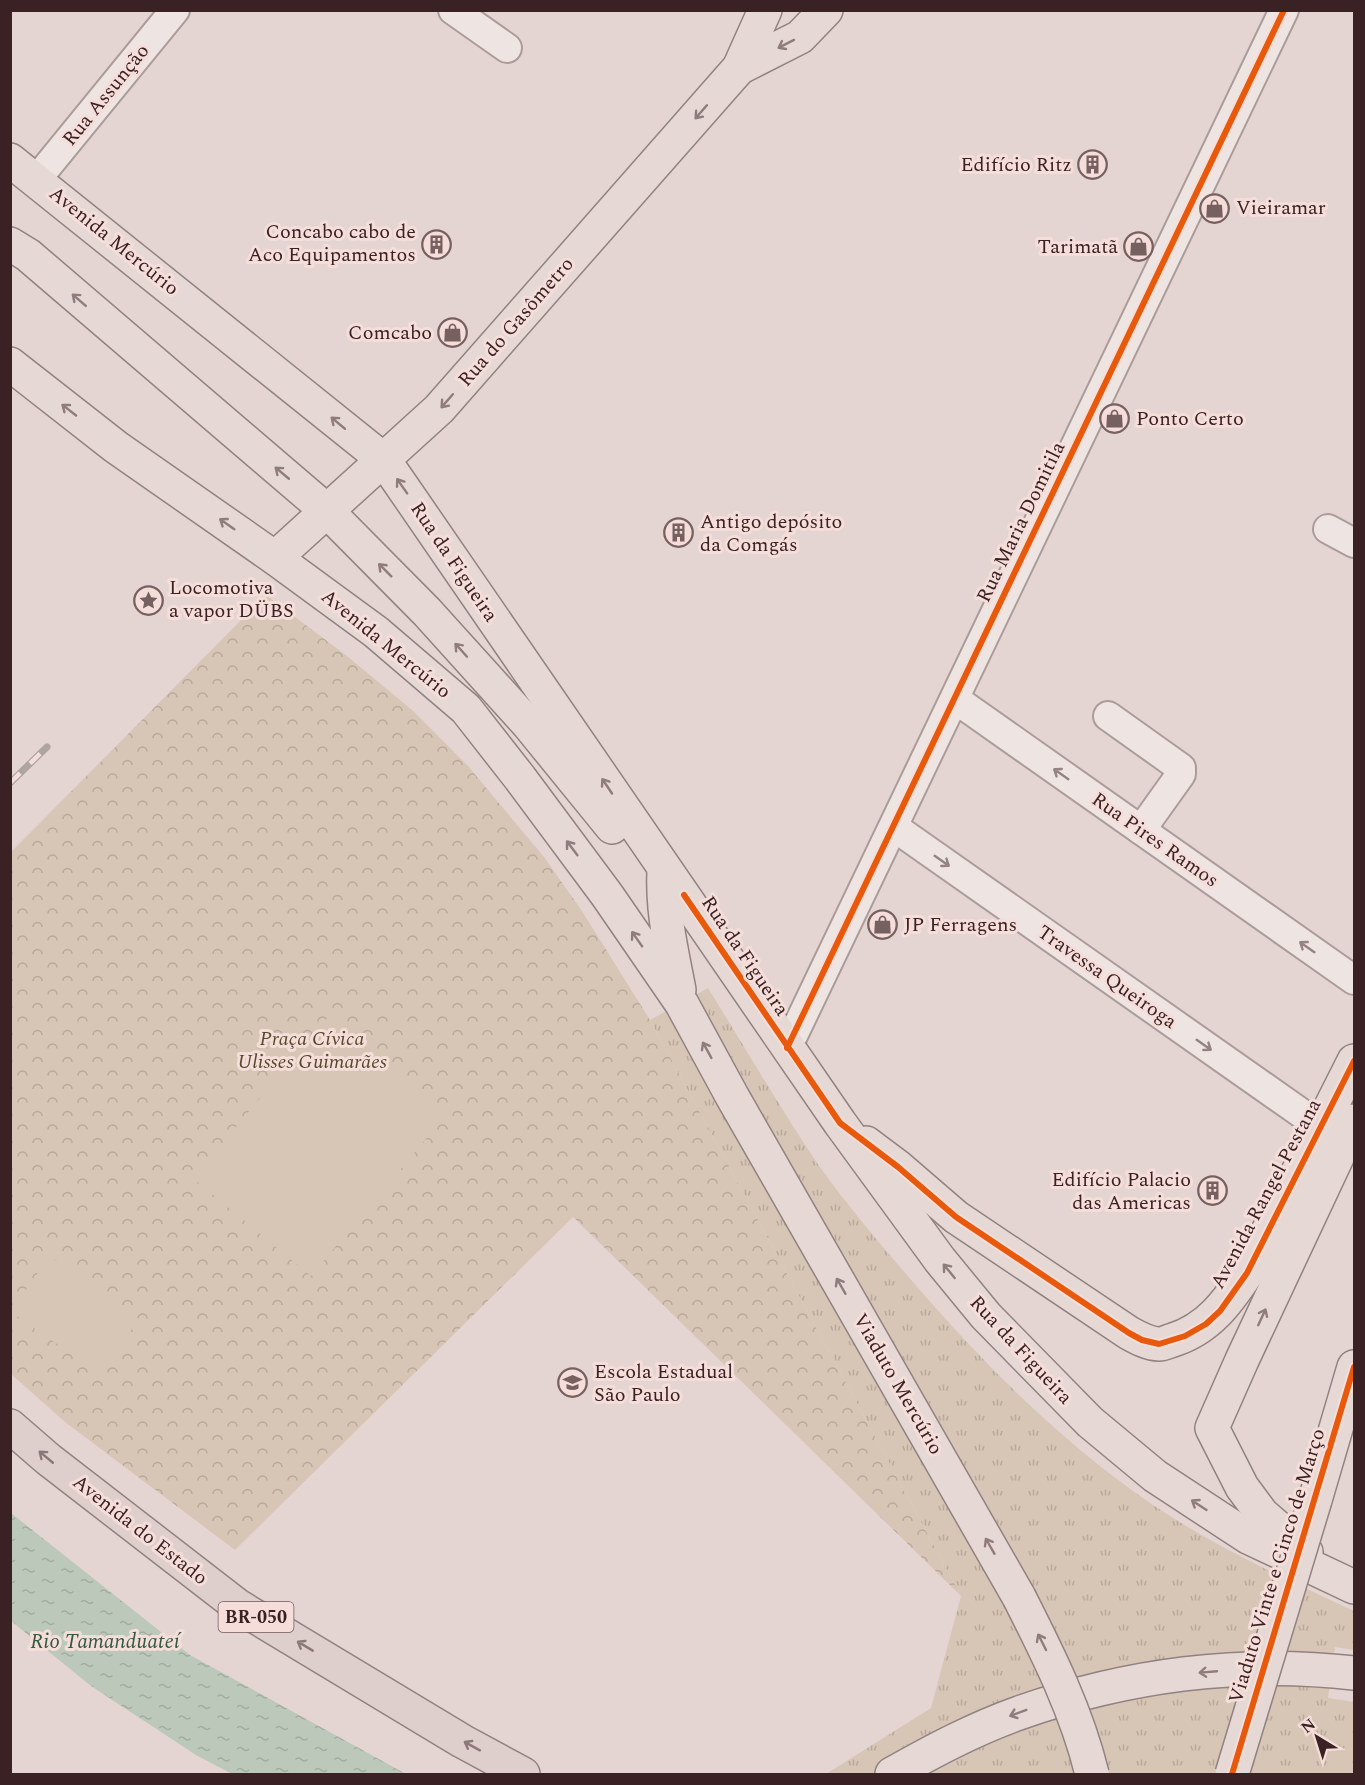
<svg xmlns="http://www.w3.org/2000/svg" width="1365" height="1785" font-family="Spectral,serif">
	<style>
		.grass { fill: url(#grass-tufts) }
		.forest { fill: url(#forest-crowns) }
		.pitch { fill: #d7c5b5 }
		.water { fill: url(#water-ripples) }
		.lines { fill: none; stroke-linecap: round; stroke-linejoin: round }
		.minor-casing { stroke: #ab9c9a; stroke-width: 32 }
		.primary-casing { stroke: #918281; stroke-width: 36 }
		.trunk-casing { stroke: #918281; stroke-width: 36 }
		.minor { stroke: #eee5e3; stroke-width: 28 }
		.primary { stroke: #e5d8d5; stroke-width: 33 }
		.trunk { stroke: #dececc; stroke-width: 33 }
		.rail-casing { stroke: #aea5a3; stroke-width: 7 }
		.rail { stroke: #f5ded9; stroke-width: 4.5; stroke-dasharray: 14; stroke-linecap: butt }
		.primary-bridge-casing { stroke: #918281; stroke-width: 36; stroke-linecap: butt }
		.primary-bridge { stroke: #e5d8d5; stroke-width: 33 }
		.cycleway-casing { stroke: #f5ded9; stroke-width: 10 }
		.cycleway { stroke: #e8590c; stroke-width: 6 }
		.oneway { stroke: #907c7c }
		.oneway2 { stroke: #948383 }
		.oneway3 { stroke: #8c7878 }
		.labels { text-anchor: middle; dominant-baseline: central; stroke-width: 6; stroke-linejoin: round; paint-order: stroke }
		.shield { fill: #f5ded9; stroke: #725a5a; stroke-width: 1.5 }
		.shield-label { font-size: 18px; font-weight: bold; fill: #3a2123 }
		.street-label { font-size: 20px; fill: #3a2123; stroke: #f5ded9 }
		.poi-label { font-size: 20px; fill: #3a2123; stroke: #f5ded9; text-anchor: start }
		.park-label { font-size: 20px; font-style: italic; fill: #564929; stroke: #f5ded9 }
		.water-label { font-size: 21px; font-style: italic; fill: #325942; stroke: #f5ded9 }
	</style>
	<defs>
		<pattern id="grass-tufts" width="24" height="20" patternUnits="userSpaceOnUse" patternTransform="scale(1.5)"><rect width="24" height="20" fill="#d7c5b5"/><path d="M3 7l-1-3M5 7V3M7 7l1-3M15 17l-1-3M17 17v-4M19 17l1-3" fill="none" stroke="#b9a99b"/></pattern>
		<pattern id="forest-crowns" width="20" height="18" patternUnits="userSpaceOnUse" patternTransform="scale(1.5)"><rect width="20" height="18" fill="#d7c5b5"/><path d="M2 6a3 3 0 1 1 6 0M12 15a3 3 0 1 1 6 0" fill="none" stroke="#b9a99b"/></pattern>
		<pattern id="water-ripples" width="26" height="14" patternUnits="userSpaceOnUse" patternTransform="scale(1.5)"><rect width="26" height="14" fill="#bcc8b9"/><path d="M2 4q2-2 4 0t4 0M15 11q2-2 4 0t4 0" fill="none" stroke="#a2ac9f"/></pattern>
	</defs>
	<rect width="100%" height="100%" fill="#e5d5d2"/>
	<path class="grass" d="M708 988C741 1041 773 1096 807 1148 838 1195 876 1239 913 1282 977 1356 1046 1427 1125 1485 1195 1538 1275 1574 1354 1611V1650L1335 1647 1328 1698 1354 1702V1774H826L931 1708 961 1596 650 1020Z"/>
	<polygon class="forest" points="266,595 347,656 412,710 468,766 544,857 582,911 650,1020 961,1596 573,1217 235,1550 65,1422 11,1374 11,852"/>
	<g class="pitch">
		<polygon points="329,1016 447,1114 311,1276 193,1178"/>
		<polygon points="49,1256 139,1319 100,1374 11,1312"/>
	</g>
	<polygon class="water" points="11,1513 190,1655 406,1774 232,1774 196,1755 91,1686 11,1621"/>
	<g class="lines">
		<defs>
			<g id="minor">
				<polyline points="453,10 507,48"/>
				<polyline points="37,179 175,10"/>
				<polyline points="1328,529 1354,543"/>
				<polyline points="955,699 1354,980"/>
				<polyline points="1108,716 1181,768 1181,774 1141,830"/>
				<polyline points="894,827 1321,1127"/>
				<polyline points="787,1048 1284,10"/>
			</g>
			<g id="primary">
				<polyline points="739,68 800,37 826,10"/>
				<polyline points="10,160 384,460 840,1123 940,1260 986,1316 1090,1422 1155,1476 1248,1537 1354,1587"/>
				<polyline points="10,244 28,255 327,511 427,612 529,725 612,827"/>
				<polyline points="10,364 116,447 275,558 376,632 466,709 520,778 607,895 682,1004 732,1096 1019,1597"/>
				<polyline points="275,558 439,409 739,68 765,10"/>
				<path d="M664 869C662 912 671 948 679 990"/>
				<path d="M866 1143 898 1167 956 1217 1129 1333C1138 1338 1149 1344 1159 1344 1164 1344 1169 1341 1173 1340 1208 1329 1227 1303 1247 1273L1354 1061"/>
				<polyline points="1315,1500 1354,1367"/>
				<polyline points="1306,1552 1262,1514 1242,1487 1212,1428 1242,1360 1354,1121"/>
				<path d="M892 1774C933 1751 974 1729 1019 1713 1126 1675 1241 1660 1354 1673"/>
			</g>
			<polyline id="trunk" points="10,1426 48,1459 238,1606 462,1741 523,1774"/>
		</defs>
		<use href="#minor" class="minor-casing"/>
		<use href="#primary" class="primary-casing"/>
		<use href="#trunk" class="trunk-casing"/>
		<use href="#minor" class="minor"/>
		<use href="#primary" class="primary"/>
		<use href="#trunk" class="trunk"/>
		<defs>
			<polyline id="rail" points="10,783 47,747"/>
		</defs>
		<use href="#rail" class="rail-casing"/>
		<use href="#rail" class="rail"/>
		<defs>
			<g id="primary-bridge">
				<path d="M1019 1597C1048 1654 1077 1712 1092 1774"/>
				<polyline points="1232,1774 1315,1500"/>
			</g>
		</defs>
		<use href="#primary-bridge" class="primary-bridge-casing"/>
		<use href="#primary-bridge" class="primary-bridge"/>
		<defs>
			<g id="cycleway">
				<polyline points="684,895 840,1123 898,1167 956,1217 1129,1333 1142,1340 1159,1344 1185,1336 1206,1324 1220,1311 1247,1273 1354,1061"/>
				<polyline points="787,1048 1284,10"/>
				<polyline points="1232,1774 1354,1367"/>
			</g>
		</defs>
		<use href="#cycleway" class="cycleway-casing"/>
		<use href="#cycleway" class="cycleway"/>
	</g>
	<defs><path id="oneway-shaft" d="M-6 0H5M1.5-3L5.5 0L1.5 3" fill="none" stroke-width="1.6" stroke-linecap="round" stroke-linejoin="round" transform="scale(1.5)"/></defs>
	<g class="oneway">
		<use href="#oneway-shaft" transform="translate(786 44) rotate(153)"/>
		<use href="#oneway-shaft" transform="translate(701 112) rotate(131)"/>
		<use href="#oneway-shaft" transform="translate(79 300) rotate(-139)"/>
		<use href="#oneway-shaft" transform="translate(447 401) rotate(131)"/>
		<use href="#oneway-shaft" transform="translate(69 410) rotate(-142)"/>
		<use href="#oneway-shaft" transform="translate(338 423) rotate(-140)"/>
		<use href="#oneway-shaft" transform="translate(282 473) rotate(-140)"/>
		<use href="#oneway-shaft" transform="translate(402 486) rotate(-125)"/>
		<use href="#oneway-shaft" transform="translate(227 524) rotate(-145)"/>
		<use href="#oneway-shaft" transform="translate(385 570) rotate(-135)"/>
		<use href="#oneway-shaft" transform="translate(461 650) rotate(-132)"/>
		<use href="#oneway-shaft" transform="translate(607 786) rotate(-124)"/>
		<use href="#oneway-shaft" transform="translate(572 848) rotate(-127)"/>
		<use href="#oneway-shaft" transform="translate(637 939) rotate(-125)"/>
		<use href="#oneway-shaft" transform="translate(707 1050) rotate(-119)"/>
		<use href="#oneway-shaft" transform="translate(949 1271) rotate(-129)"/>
		<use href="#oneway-shaft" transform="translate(841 1286) rotate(-120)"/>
		<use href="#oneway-shaft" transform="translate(1262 1317) rotate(-65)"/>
		<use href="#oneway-shaft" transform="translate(1199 1505) rotate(-147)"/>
		<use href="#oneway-shaft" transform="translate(990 1546) rotate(-120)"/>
		<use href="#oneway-shaft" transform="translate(1042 1642) rotate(-117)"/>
		<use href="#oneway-shaft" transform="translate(1208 1672) rotate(175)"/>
		<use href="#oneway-shaft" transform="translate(1018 1713) rotate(160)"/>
	</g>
	<g class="oneway2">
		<use href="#oneway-shaft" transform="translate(1061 774) rotate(-145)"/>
		<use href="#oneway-shaft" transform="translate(942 861) rotate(35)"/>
		<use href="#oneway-shaft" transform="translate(1307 947) rotate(-145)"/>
		<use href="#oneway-shaft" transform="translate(1204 1045) rotate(35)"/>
	</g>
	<g class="oneway3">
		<use href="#oneway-shaft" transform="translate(46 1457) rotate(-140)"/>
		<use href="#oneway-shaft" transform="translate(305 1646) rotate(-149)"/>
		<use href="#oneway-shaft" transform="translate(472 1746) rotate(-151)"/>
	</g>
	<defs>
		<symbol id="building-ring" viewBox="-11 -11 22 22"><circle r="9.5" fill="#f5ded9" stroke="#766060" stroke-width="1.5"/><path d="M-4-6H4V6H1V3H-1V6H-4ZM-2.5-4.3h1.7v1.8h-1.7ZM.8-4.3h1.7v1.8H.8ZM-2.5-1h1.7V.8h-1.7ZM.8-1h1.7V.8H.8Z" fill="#766060"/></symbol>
		<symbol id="shop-ring" viewBox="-11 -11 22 22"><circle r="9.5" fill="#f5ded9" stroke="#766060" stroke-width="1.5"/><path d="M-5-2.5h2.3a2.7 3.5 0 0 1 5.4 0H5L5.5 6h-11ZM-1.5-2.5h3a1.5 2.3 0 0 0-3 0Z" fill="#766060"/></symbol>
		<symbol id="sight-ring" viewBox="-11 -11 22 22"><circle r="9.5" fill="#f5ded9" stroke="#766060" stroke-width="1.5"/><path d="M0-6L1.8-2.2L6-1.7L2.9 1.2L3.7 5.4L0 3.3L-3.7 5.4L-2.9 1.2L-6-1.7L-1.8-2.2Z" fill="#766060"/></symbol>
		<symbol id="school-ring" viewBox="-11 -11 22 22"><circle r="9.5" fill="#f5ded9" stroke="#766060" stroke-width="1.5"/><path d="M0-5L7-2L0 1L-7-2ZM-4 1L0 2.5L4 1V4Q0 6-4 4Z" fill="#766060"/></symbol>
	</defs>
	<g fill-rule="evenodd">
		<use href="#building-ring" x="1076" y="148" width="33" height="33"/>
		<use href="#shop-ring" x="1198" y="192" width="33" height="33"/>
		<use href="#building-ring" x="420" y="228" width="33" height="33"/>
		<use href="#shop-ring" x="1122" y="230" width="33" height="33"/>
		<use href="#shop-ring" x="436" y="316" width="33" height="33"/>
		<use href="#shop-ring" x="1098" y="402" width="33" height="33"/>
		<use href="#building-ring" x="662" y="516" width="33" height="33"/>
		<use href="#sight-ring" x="132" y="584" width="33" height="33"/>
		<use href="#shop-ring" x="866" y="908" width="33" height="33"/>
		<use href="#building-ring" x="1196" y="1174" width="33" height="33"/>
		<use href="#school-ring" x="556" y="1366" width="33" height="33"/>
	</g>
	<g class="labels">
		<rect class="shield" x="218.5" y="1602" width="75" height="30" rx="4.5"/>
		<g class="shield-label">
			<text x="256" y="1617">BR-050</text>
		</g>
		<g class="street-label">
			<text transform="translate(106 95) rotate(-51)">Rua Assunção</text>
			<text transform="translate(114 241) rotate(39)">Avenida Mercúrio</text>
			<text transform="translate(516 322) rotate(-49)">Rua do Gasômetro</text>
			<text transform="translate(1021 522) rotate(-64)">Rua Maria Domitila</text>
			<text transform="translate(454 562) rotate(56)">Rua da Figueira</text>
			<text transform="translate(386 644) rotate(39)">Avenida Mercúrio</text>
			<text transform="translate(1155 840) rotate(35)">Rua Pires Ramos</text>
			<text transform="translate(745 956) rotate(56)">Rua da Figueira</text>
			<text transform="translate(1107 977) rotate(35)">Travessa Queiroga</text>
			<text transform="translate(1266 1194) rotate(-62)">Avenida Rangel Pestana</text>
			<text transform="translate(1021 1350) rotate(47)">Rua da Figueira</text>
			<text transform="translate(898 1384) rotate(60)">Viaduto Mercúrio</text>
			<text transform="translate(140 1530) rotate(38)">Avenida do Estado</text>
			<text transform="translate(1277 1566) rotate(-73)">Viaduto Vinte e Cinco de Março</text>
		</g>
		<g class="poi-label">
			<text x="1072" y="165" text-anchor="end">Edifício Ritz</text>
			<text x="1236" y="208">Vieiramar</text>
			<text x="416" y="232" text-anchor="end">Concabo cabo de<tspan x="416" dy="23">Aco Equipamentos</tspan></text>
			<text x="1118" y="247" text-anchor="end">Tarimatã</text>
			<text x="432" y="333" text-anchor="end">Comcabo</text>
			<text x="1136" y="419">Ponto Certo</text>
			<text x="700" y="522">Antigo depósito<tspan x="700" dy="23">da Comgás</tspan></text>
			<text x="169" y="588">Locomotiva<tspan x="169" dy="23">a vapor DÜBS</tspan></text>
			<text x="904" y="925">JP Ferragens</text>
			<text x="1191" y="1180" text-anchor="end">Edifício Palacio<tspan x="1191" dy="23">das Americas</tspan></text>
			<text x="594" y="1372">Escola Estadual<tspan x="594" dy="23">São Paulo</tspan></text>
		</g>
		<g class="park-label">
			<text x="312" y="1039">Praça Cívica<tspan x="312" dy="23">Ulisses Guimarães</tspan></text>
		</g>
		<g class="water-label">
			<text x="105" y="1642">Rio Tamanduateí</text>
		</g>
	</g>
	<rect width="1365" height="1785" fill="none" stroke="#3a2123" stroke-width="24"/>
	<g transform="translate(1317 1737) rotate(322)" stroke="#f5ded9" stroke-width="4.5" paint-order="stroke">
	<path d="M0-4.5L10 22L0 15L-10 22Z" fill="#3a2123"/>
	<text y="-9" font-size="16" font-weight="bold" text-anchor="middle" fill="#3a2123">N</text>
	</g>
</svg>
